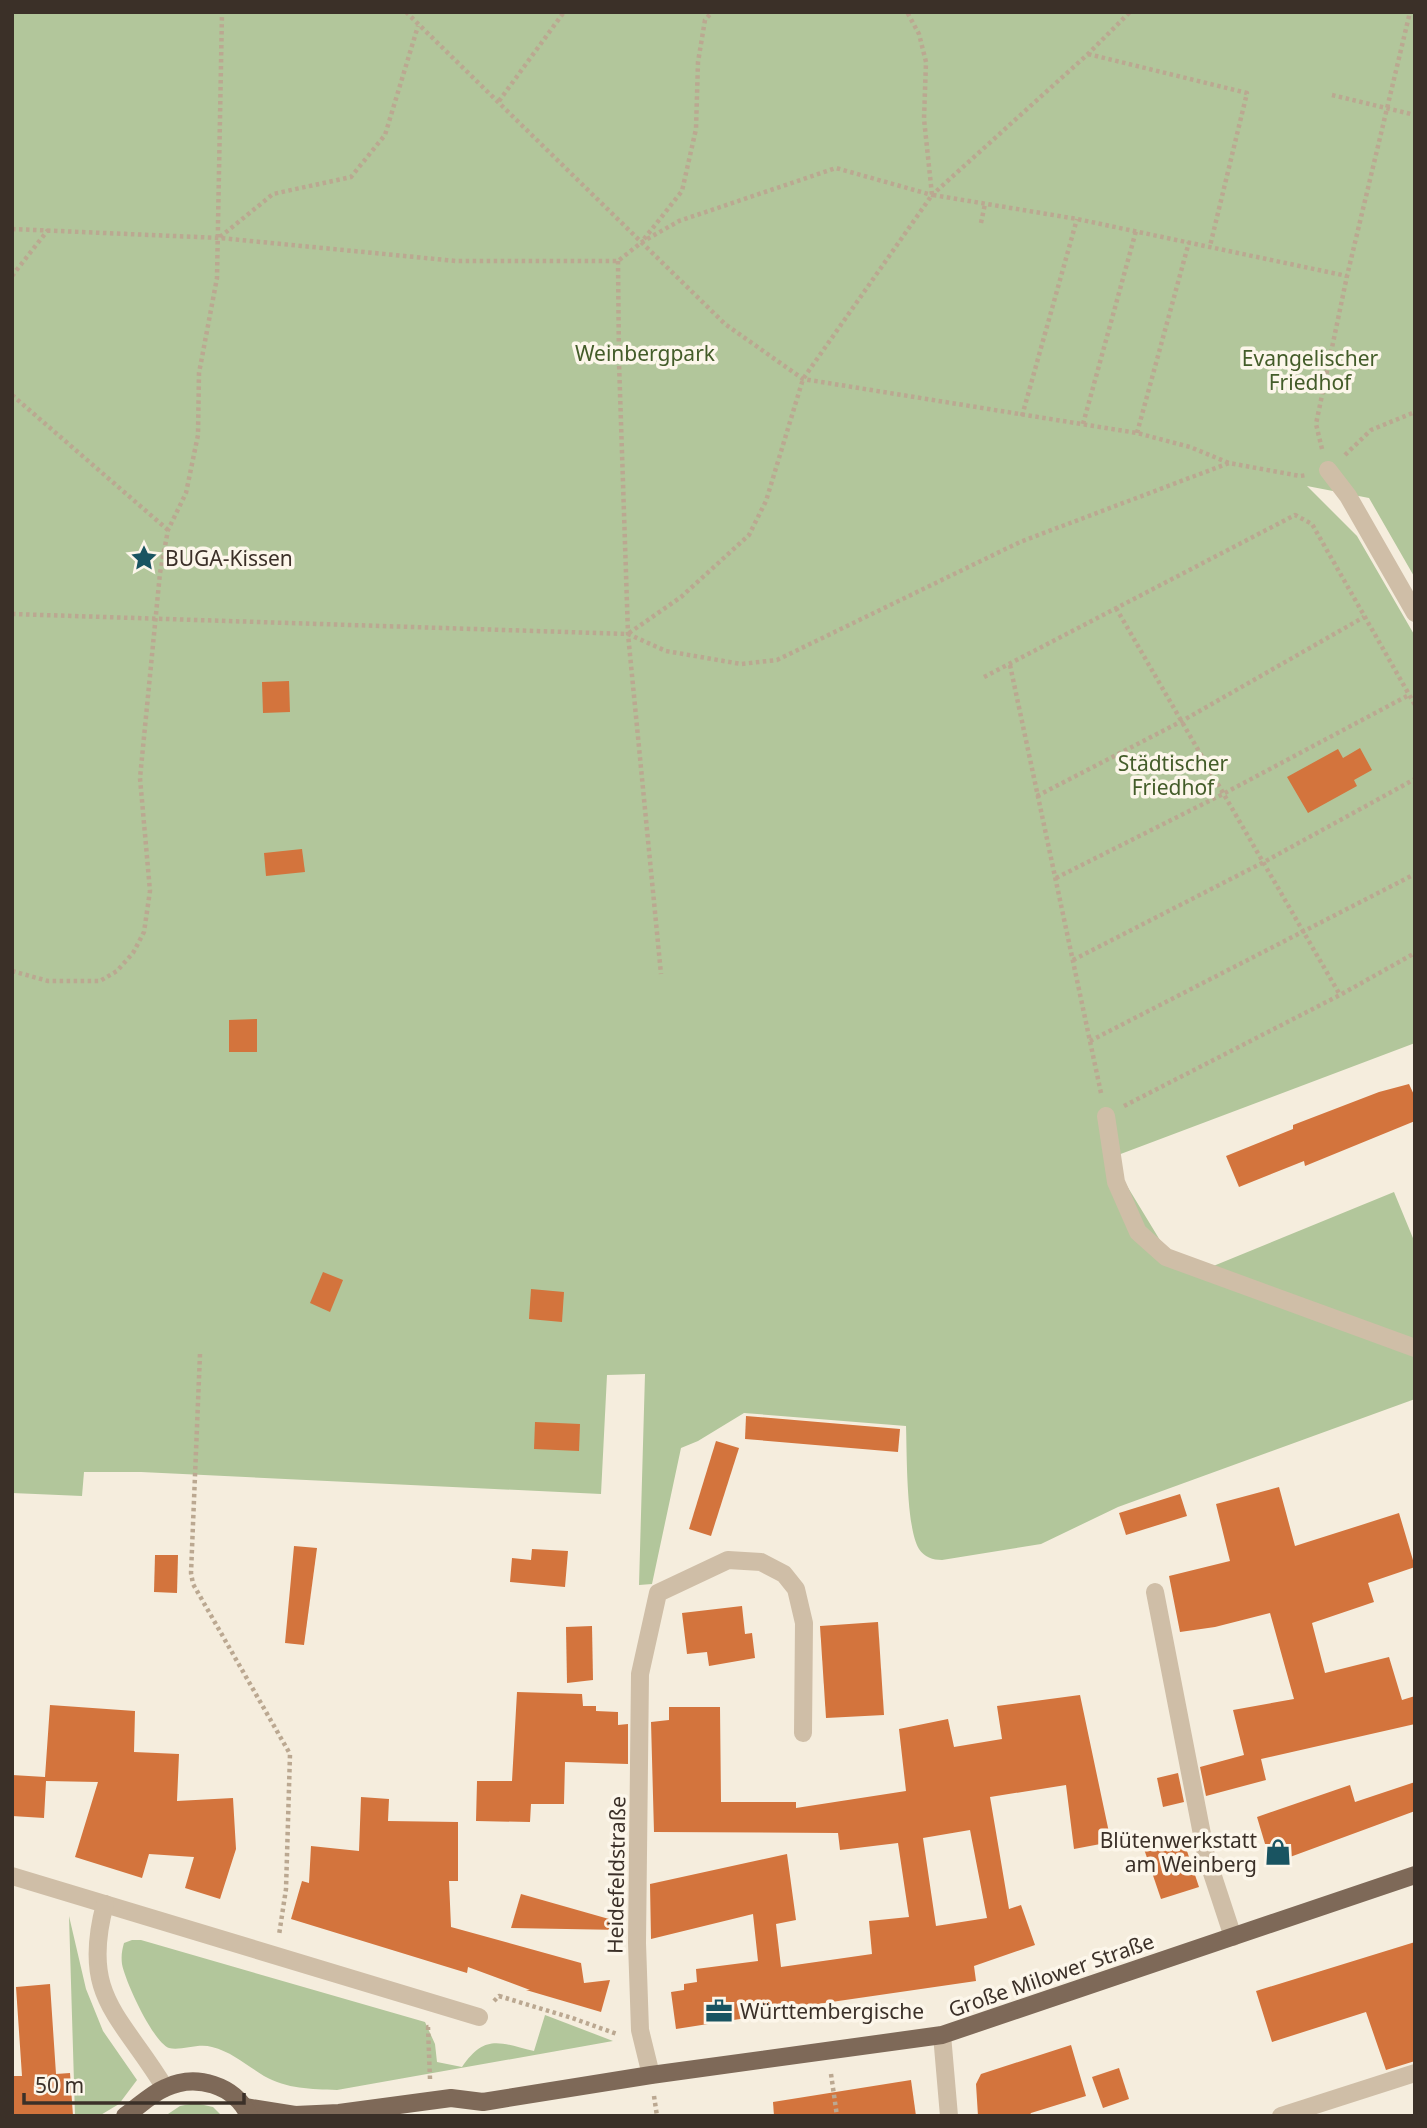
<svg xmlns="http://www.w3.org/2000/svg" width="1427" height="2128" font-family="'Noto Sans',sans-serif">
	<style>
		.green { fill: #b2c69b }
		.building { fill: #d3743d; fill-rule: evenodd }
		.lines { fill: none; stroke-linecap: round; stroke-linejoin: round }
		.path { stroke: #bba891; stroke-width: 4.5; stroke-dasharray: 3.5 3.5; stroke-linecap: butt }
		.minor { stroke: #cfbea7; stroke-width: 18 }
		.major { stroke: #7e6958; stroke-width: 18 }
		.labels { text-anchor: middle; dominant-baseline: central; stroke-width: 7; stroke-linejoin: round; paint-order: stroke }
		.park-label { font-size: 21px; fill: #435c29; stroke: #fcf6ea }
		.poi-label { font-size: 21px; fill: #3b3028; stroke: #fcf6ea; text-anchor: start }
		.street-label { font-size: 21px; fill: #3b3028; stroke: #fcf6ea }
	</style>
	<rect width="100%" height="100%" fill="#f5eddd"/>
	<g class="green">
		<path d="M12 12H1415V578L1369 498 1307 486 1357 536 1415 636V1043L1110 1158 1169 1255 1206 1269 1394 1192 1415 1243V1399L1118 1507 1041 1544 942 1560C933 1560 924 1557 919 1549 906 1528 907 1453 906 1426L744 1413 698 1441 681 1448 652 1584 639 1585 645 1374 607 1375 601 1494 141 1472H84L82 1496 12 1493Z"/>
		<polygon points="69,1916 86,1989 103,2031 137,2080 119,2104 99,2116 75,2116"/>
		<path d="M132 1940H141L425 2022 435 2044 437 2062 462 2067C485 2033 500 2043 534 2051L545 2015 613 2041 337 2090C311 2089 287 2089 264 2076 246 2065 232 2052 212 2047 198 2043 181 2051 169 2048 153 2042 125 1981 122 1964 121 1956 122 1950 124 1943Z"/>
		<polygon points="195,2103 213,2107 222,2116 165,2116 180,2106"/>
	</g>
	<g class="building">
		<polygon points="289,681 290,712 263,713 262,682"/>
		<polygon points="1360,748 1372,770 1354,780 1357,786 1308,813 1287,777 1338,749 1343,758"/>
		<polygon points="302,849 305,872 266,876 264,853"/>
		<polygon points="257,1019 257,1052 229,1052 229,1020"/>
		<polygon points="1409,1084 1415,1097 1415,1121 1305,1166 1304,1161 1239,1187 1226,1156 1293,1129 1293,1125 1379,1092"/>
		<polygon points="323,1272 343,1280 330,1312 310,1303"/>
		<polygon points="531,1289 564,1292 562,1322 529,1319"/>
		<polygon points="746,1416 900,1429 898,1452 745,1439"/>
		<polygon points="535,1422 580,1424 579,1451 534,1449"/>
		<polygon points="716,1441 739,1448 711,1536 689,1529"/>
		<polygon points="1279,1487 1295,1546 1399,1513 1415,1567 1368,1583 1374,1602 1312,1623 1325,1673 1389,1657 1402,1700 1415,1696 1415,1724 1261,1759 1266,1780 1206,1796 1200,1767 1244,1755 1233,1710 1294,1699 1270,1613 1215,1627 1180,1632 1169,1576 1230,1561 1216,1504"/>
		<polygon points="1180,1494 1187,1516 1126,1535 1119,1513"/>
		<polygon points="294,1546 317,1548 304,1645 285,1643"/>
		<polygon points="532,1549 568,1551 565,1587 510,1582 512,1558 531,1560"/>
		<polygon points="155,1555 178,1555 177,1593 154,1592"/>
		<polygon points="742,1606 745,1634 752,1633 755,1658 709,1666 707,1652 687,1654 682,1613"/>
		<polygon points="878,1622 884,1715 826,1718 820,1626"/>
		<polygon points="592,1626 593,1680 567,1683 566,1627"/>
		<polygon points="517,1692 582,1694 583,1706 596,1706 596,1711 618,1712 618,1725 628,1724 628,1764 565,1762 564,1804 531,1804 530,1822 476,1821 477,1781 512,1781"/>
		<path d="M1080 1695 1111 1842 1074 1849 1066 1785 990 1797 1009 1909 1021 1905 1035 1945 974 1966 976 1981 797 2007 798 2010 676 2029 671 1992 684 1990V1984L697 1982 696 1969 758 1961 753 1914 651 1939 650 1884 787 1854 796 1920 776 1924 781 1967 872 1954 869 1921 909 1917 898 1843 840 1850 838 1833 654 1832 651 1722 669 1720V1707H720L721 1802H796V1808L906 1791 899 1729 948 1719 954 1747 1002 1739 997 1706ZM970 1830 987 1918 936 1926 923 1838Z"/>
		<polygon points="50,1705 135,1711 134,1752 179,1754 177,1801 233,1798 236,1849 220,1899 185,1888 194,1857 149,1854 142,1878 75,1857 98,1782 46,1781 44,1818 12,1816 12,1775 45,1777"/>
		<polygon points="1178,1773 1184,1802 1163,1807 1157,1778"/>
		<polygon points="1415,1782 1415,1811 1271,1864 1257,1817 1350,1785 1355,1802"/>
		<polygon points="361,1797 389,1799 388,1821 458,1822 458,1881 449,1881 451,1927 581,1963 584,1983 610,1980 601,2012 526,1990 530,1990 468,1967 467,1973 291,1919 302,1881 309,1883 311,1846 359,1851"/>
		<polygon points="1182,1836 1199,1887 1161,1899 1144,1849"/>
		<polygon points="521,1894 623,1923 622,1930 511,1928"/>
		<polygon points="1415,1942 1415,2061 1386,2070 1366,2012 1272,2042 1256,1991"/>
		<polygon points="50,1984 56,2074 70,2073 73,2116 12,2116 12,2076 22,2076 16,1987"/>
		<polygon points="1071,2045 1086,2096 1031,2113 1029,2116 978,2116 976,2084 981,2074"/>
		<polygon points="1119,2068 1129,2099 1103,2108 1092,2077"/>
		<polygon points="911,2080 916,2116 774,2116 773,2102"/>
	</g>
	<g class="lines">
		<g class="path">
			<polyline points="406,12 725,324 803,379 1137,433 1190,447 1229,463"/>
			<polyline points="1088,54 1247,93 1210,246"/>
			<polyline points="1332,95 1415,115"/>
			<polyline points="499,101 564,12"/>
			<polyline points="933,195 1077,219 1347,276"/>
			<polyline points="981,223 985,204"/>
			<polyline points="12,229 220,238 456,261 618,261 642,242 679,221 836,168 932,195 1088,54 1130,12"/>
			<polyline points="220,237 273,194 351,177 385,135 418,26"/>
			<polyline points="644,239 682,191 696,129 698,62 705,20 712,12"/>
			<polyline points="618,261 619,362 628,634 661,974"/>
			<polyline points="12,276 48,230"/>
			<polyline points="12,395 168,530"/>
			<polyline points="1022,416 1077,219"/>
			<polyline points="1083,424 1136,231"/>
			<polyline points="1137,433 1189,242"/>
			<polyline points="1322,449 1316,424 1347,276 1410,12"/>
			<polyline points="1345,455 1371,430 1415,412"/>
			<polyline points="1116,608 1340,995"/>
			<polyline points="12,614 628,634 666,651 741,664 777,660 1020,542 1229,463 1300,476 1307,475"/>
			<polyline points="629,633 681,597 749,535 766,501 803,379 932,195 924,119 926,62 919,34 907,12"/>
			<polyline points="1010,665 1101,1093"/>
			<polyline points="984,677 1295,515 1312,524 1415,705"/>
			<polyline points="1037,796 1182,721 1364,617"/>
			<polyline points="1056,878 1223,794 1409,695"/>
			<polyline points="1073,960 1264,862 1415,779"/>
			<polyline points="12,971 48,981 100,981 117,971 133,953 144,932 150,891 140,778 160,573 168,530 186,493 198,435 199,373 217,278 222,12"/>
			<polyline points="1090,1041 1415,874"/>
			<polyline points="1124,1106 1340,995 1415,953"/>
			<polyline points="200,1354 191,1573 193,1584 290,1754 286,1889 279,1935"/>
			<polyline points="494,2001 499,1996 572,2018 617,2034"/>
			<polyline points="831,2074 837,2116"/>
			<polyline points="430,2079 428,2027 430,2027"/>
			<polyline points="654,2096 657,2116"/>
		</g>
		<g class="minor">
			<polyline points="1328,470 1348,496 1415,613"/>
			<polyline points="1106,1116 1116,1182 1138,1232 1166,1257 1415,1348"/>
			<polyline points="1155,1592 1206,1855 1233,1937"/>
			<polyline points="12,1876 479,2017"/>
			<path d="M105 1904C80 1997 121 2015 165 2088"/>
			<polyline points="942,2035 949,2116"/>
			<polyline points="651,2075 640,2030 637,1943 640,1674 658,1593 728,1560 761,1562 784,1574 796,1589 804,1623 803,1733"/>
			<polyline points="1281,2116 1415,2073"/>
		</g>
		<g class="major">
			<polyline points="245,2107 295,2115 339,2113 451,2098 483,2102 651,2075 942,2035 1415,1875"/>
			<path d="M125 2116C138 2107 151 2094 165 2088 196 2073 235 2085 249 2116"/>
		</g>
	</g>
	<defs>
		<symbol id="sight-bare" viewBox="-9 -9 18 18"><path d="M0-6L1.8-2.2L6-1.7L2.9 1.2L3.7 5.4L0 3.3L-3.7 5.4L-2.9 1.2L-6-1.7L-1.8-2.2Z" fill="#195461" stroke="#fcf6ea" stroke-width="2.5" paint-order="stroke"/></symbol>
		<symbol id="shop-bare" viewBox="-9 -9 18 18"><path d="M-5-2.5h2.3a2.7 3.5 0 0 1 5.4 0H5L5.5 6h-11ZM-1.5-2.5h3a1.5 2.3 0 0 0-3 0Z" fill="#195461" stroke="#fcf6ea" stroke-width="2.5" paint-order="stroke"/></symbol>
		<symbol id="office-bare" viewBox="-9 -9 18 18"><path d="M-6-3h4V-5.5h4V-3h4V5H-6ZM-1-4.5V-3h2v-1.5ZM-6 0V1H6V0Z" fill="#195461" stroke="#fcf6ea" stroke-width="2.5" paint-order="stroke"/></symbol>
	</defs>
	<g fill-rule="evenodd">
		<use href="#sight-bare" x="125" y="539" width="38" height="38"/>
		<use href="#shop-bare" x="1259" y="1833" width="38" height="38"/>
		<use href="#office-bare" x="700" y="1992" width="38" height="38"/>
	</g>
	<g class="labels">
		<g class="park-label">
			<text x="645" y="353">Weinbergpark</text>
			<text x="1310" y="358">Evangelischer<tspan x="1310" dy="24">Friedhof</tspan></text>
			<text x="1173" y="763">Städtischer<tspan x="1173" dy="24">Friedhof</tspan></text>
		</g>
		<g class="poi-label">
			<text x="165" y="558">BUGA-Kissen</text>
			<text x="1257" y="1840" text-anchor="end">Blütenwerkstatt<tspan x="1257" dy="24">am Weinberg</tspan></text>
			<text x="740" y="2011">Württembergische</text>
		</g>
		<g class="street-label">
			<text transform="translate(616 1875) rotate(-89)">Heidefeldstraße</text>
			<text transform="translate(1051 1975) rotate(-19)">Große Milower Straße</text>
		</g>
	</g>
	<rect width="1427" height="2128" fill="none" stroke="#3b3028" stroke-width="28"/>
	<path d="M24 2093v10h220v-10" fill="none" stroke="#3b3028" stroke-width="3.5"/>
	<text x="35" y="2093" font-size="21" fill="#3b3028" stroke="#fcf6ea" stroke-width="5" paint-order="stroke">50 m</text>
</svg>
